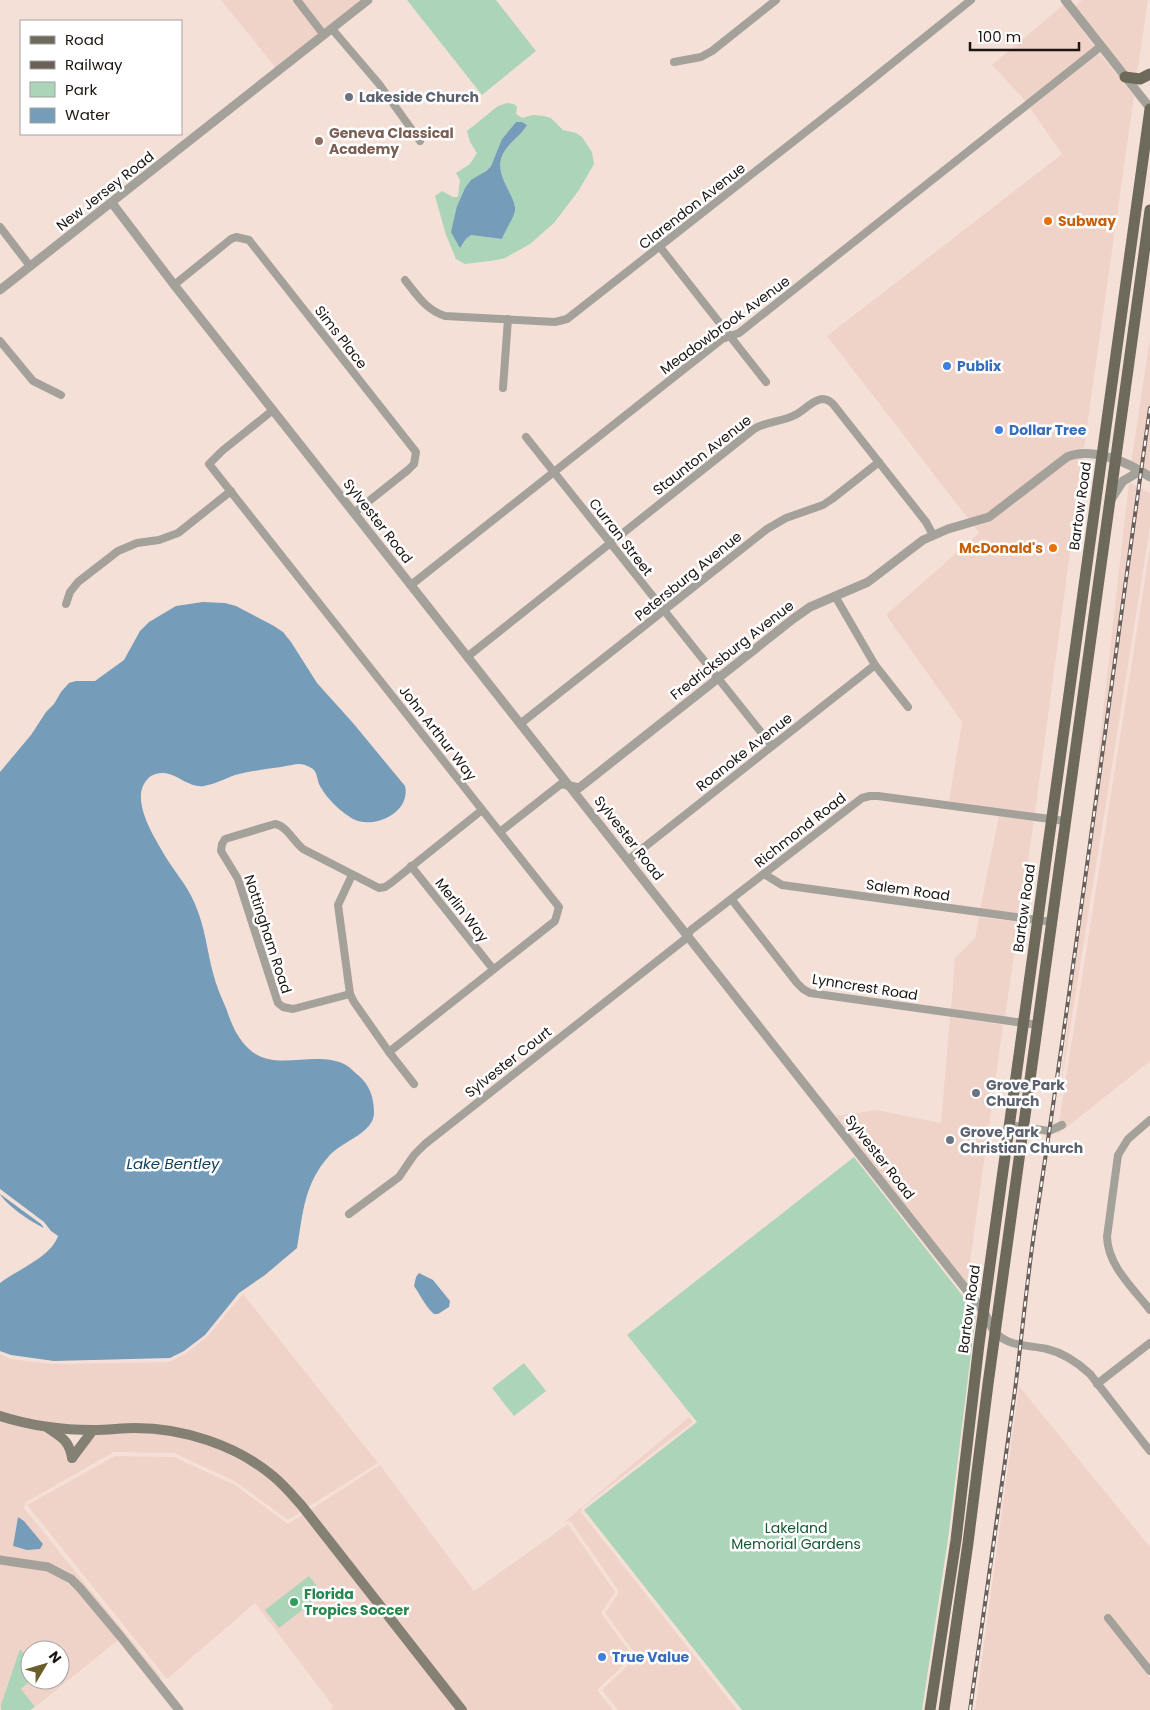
<svg xmlns="http://www.w3.org/2000/svg" width="1150" height="1710" font-family="Poppins,sans-serif">
	<style>
		.built { fill: #f0d3c8; fill-rule: evenodd }
		.green { fill: #abd4b8; fill-rule: evenodd }
		.water { fill: #759cb9 }
		.lines { fill: none; stroke-linecap: round; stroke-linejoin: round }
		.minor { stroke: #a3a199; stroke-width: 8 }
		.tertiary { stroke: #a3a199; stroke-width: 9 }
		.secondary { stroke: #848074; stroke-width: 10 }
		.primary { stroke: #6d695b; stroke-width: 11 }
		.rail-casing { stroke: #6b5f5a; stroke-width: 4 }
		.rail { stroke: #fff; stroke-width: 2; stroke-dasharray: 5.5; stroke-linecap: butt }
		.worship-dot { fill: #6b7280; stroke: #fff; stroke-width: 2 }
		.education-dot { fill: #8d6e63; stroke: #fff; stroke-width: 2 }
		.food-dot { fill: #e8710a; stroke: #fff; stroke-width: 2 }
		.shop-dot { fill: #3f7fe0; stroke: #fff; stroke-width: 2 }
		.leisure-dot { fill: #2e9e5b; stroke: #fff; stroke-width: 2 }
		.labels { text-anchor: middle; dominant-baseline: central; stroke-width: 5; stroke-linejoin: round; paint-order: stroke }
		.worship-label { font-size: 14px; font-weight: bold; fill: #5b616d; stroke: #fff; text-anchor: start }
		.education-label { font-size: 14px; font-weight: bold; fill: #785e54; stroke: #fff; text-anchor: start }
		.street-label { font-size: 14px; fill: #1c1512; stroke: #fff }
		.food-label { font-size: 14px; font-weight: bold; fill: #c56008; stroke: #fff; text-anchor: start }
		.shop-label { font-size: 14px; font-weight: bold; fill: #366cbe; stroke: #fff; text-anchor: start }
		.park-label { font-size: 14px; fill: #145833; stroke: #fff }
		.leisure-label { font-size: 14px; font-weight: bold; fill: #27864d; stroke: #fff; text-anchor: start }
		.water-label { font-size: 15px; font-style: italic; fill: #10405e; stroke: #fff }
	</style>
	<rect width="100%" height="100%" fill="#f5e0d8"/>
	<g class="built">
		<polygon points="221,0 291,0 319,34 276,68"/>
		<polygon points="302,0 362,0 325,29"/>
		<polygon points="1082,0 1148,0 1137,75 1127,73 1075,6"/>
		<polygon points="1063,5 1095,47 1026,102 992,65"/>
		<polygon points="1099,53 1120,78 1120,80 1122,81 1134,96 1084,448 1074,450 1065,454 987,514 969,520 827,336 1062,154 1030,108"/>
		<polygon points="1150,338 1150,472 1142,466 1131,463"/>
		<polygon points="1083,456 1035,813 949,801 962,722 886,615 979,533 974,526 991,520 1069,460"/>
		<polygon points="1129,482 1150,493 1150,527 1060,1092"/>
		<polygon points="1150,548 1150,1061 1057,1135"/>
		<polygon points="999,816 1034,821 1020,914 980,909"/>
		<polygon points="979,917 1019,922 1005,1017 951,1009 955,958 975,938"/>
		<polygon points="950,1017 1003,1025 967,1284 836,1116 877,1110 941,1123"/>
		<polygon points="243,1294 378,1463 308,1507 215,1439 92,1425 46,1423 0,1412 0,1354 10,1359 54,1364 169,1362 185,1354 207,1337"/>
		<polygon points="1019,1386 1150,1547 1150,1664 1132,1641 1125,1646 1150,1678 1150,1710 975,1710"/>
		<polygon points="689,1417 693,1422 582,1508 581,1512 737,1710 618,1710 602,1690 635,1659 636,1655 605,1613 618,1594 618,1590 571,1522 567,1521 562,1524"/>
		<path d="M0 1420 23 1428 45 1431 62 1443 67 1457 66 1459 68 1462 72 1463 95 1434 135 1432 184 1437 212 1446 251 1466 269 1478 301 1512 288 1520 236 1482 174 1453 114 1452 26 1502 24 1508 161 1677 159 1678 74 1576 65 1570 49 1563 0 1556ZM18 1517 24 1521 33 1532 13 1546Z"/>
		<polygon points="115,1456 174,1457 235,1485 288,1524 380,1465 474,1591 568,1524 615,1592 601,1613 633,1656 597,1690 613,1710 331,1710 333,1706 255,1603 167,1679 27,1505"/>
		<polygon points="0,1564 47,1571 60,1577 76,1591 118,1640 35,1707 21,1689 31,1680 60,1680 60,1650 30,1650 30,1660 20,1649 0,1710"/>
	</g>
	<g class="green">
		<polygon points="407,0 496,0 536,51 482,95"/>
		<path d="M507 103 514 104 517 107 516 114 522 118 533 115 544 116 551 118 563 130 576 133 582 137 592 152 594 164 579 190 554 223 530 244 505 258 497 260 465 264 456 259 446 235 435 196 442 191 453 197H458L460 180 456 173 470 164 477 153 470 142 467 131 498 106ZM516 122H522L527 125C520 139 505 144 501 159 496 179 517 197 515 211 513 220 505 230 502 239L471 235 466 239 462 246 457 206 465 188 491 166 502 139Z"/>
		<polygon points="854,1157 976,1313 948,1539 922,1710 742,1710 584,1510 697,1422 627,1335"/>
		<polygon points="524,1363 546,1391 514,1416 492,1388"/>
		<polygon points="309,1576 323,1594 279,1628 265,1610"/>
		<polygon points="20,1649 30,1660 31,1680 21,1689 35,1707 30,1710 1,1710 1,1705"/>
	</g>
	<g class="water">
		<path d="M516 122H522L527 125C520 138 505 144 501 159 496 179 517 197 515 211 513 220 505 230 502 239L471 235 466 239 460 248 451 232 457 206 465 188 471 180 486 171 491 166 502 139Z"/>
		<path d="M203 602 225 603 236 606 274 626 283 632 291 642 317 683 353 723 405 786C411 812 375 830 353 819 341 812 327 799 320 786 317 781 318 774 313 769 310 767 304 764 300 764 294 764 287 766 281 767 266 769 250 771 235 775 224 779 215 784 204 786 191 788 180 777 169 774 163 772 156 773 151 776 128 793 150 830 161 849 171 868 187 884 195 904 205 927 207 950 213 973 216 985 221 997 226 1008 231 1023 237 1038 249 1049 274 1073 313 1050 344 1064 349 1066 354 1072 358 1075 370 1085 374 1098 374 1113 374 1133 342 1141 329 1156 304 1184 303 1213 297 1248L265 1275 239 1293 205 1335 184 1351 170 1358 54 1361 11 1355 0 1351V1283C17 1270 51 1257 58 1236L51 1231 44 1222 0 1189V772L31 735 46 712 54 704 61 692 69 683 76 681H95L124 660 140 631 149 622 176 606Z"/>
		<path d="M0 1194 41 1224 44 1228C31 1222 6 1205 0 1194Z"/>
		<path d="M419 1273 433 1280 450 1301 449 1307 438 1314H434C425 1306 421 1296 414 1286L416 1277Z"/>
		<polygon points="18,1517 24,1521 43,1544 40,1549 27,1550 13,1546"/>
	</g>
	<g class="lines">
		<g class="minor">
			<polyline points="297,0 324,35"/>
			<polyline points="332,29 379,84 420,141"/>
			<polyline points="674,62 701,57 712,51 776,0"/>
			<polyline points="0,227 30,266"/>
			<polyline points="660,247 766,382"/>
			<path d="M405 280C417 295 426 310 445 316L555 322 567 319 859 90 971 0"/>
			<polyline points="174,285 231,239 236,237 249,240 416,452 414,464 408,470 354,513"/>
			<polyline points="0,341 33,381 61,395"/>
			<polyline points="503,388 508,319"/>
			<polyline points="273,410 222,451 209,464 559,907 555,921 389,1052"/>
			<polyline points="526,437 772,746"/>
			<polyline points="411,585 722,339 739,333 1100,47"/>
			<polyline points="835,596 875,665 908,707"/>
			<polyline points="66,604 70,592 78,582 118,551 137,543 159,540 178,533 231,491"/>
			<path d="M467 657 754 429C767 421 782 422 795 415 804 411 812 400 822 399 827 399 830 401 833 404L926 522 933 535"/>
			<polyline points="520,724 767,529 786,518 823,505 832,499 879,462"/>
			<polyline points="500,832 561,784 570,786"/>
			<polyline points="628,860 875,665"/>
			<polyline points="411,866 493,969"/>
			<polyline points="764,874 782,885 1052,922"/>
			<polyline points="352,875 338,905 350,994 354,1002 389,1052 414,1084"/>
			<polyline points="732,900 797,983 803,989 810,993 1038,1025"/>
			<path d="M350 994 293 1009 283 1007 278 1003 238 879 221 851 222 844 225 839 275 824C287 826 293 841 303 849L379 888 385 887 391 883 482 810"/>
			<path d="M1150 1120 1128 1139 1118 1155 1107 1237C1108 1266 1133 1288 1150 1310"/>
			<polyline points="1010,1125 1049,1131 1062,1125"/>
			<polyline points="349,1214 399,1177 414,1155 425,1144 684,940 691,930 862,798 870,796 878,796 1065,821"/>
			<path d="M996 1333C1009 1347 1029 1345 1047 1349 1064 1353 1077 1362 1090 1374L1150 1451"/>
			<polyline points="1097,1384 1150,1343"/>
			<polyline points="1108,1618 1150,1671"/>
		</g>
		<g class="tertiary">
			<polyline points="1065,0 1150,108"/>
			<polyline points="112,203 175,286 984,1312 995,1333"/>
			<polyline points="0,290 368,0"/>
			<polyline points="1110,501 1123,481 1140,471"/>
			<path d="M570 786 579 788 793 619 810 607 868 582 923 540 948 529 989 517 1067 457C1091 446 1130 463 1150 477"/>
			<polyline points="0,1560 48,1567 71,1579 80,1588 121,1637 179,1710"/>
		</g>
		<g class="secondary">
			<path d="M0 1416C31 1426 61 1430 94 1430 108 1430 122 1428 135 1428 183 1428 236 1445 273 1476 284 1485 293 1496 302 1506L462 1710"/>
			<path d="M48 1428C62 1438 69 1440 72 1458"/>
			<polyline points="72,1458 93,1430"/>
		</g>
		<g class="primary">
			<polyline points="1125,77 1140,79 1150,74"/>
			<polyline points="930,1710 956,1540 979,1344 1150,109"/>
			<polyline points="944,1710 968,1543 988,1384 1150,210"/>
		</g>
		<defs>
			<path id="rail" d="M970 1710C985 1603 1001 1496 1015 1390 1022 1335 1027 1280 1035 1226 1077 954 1111 681 1150 408"/>
		</defs>
		<use href="#rail" class="rail-casing"/>
		<use href="#rail" class="rail"/>
	</g>
	<g class="worship-dot">
		<circle cx="349" cy="97" r="5"/>
		<circle cx="976" cy="1093" r="5"/>
		<circle cx="950" cy="1140" r="5"/>
	</g>
	<circle class="education-dot" cx="319" cy="141" r="5"/>
	<g class="food-dot">
		<circle cx="1048" cy="221" r="5"/>
		<circle cx="1053" cy="548" r="5"/>
	</g>
	<g class="shop-dot">
		<circle cx="947" cy="366" r="5"/>
		<circle cx="999" cy="430" r="5"/>
		<circle cx="602" cy="1657" r="5"/>
	</g>
	<circle class="leisure-dot" cx="294" cy="1602" r="5"/>
	<g class="labels">
		<g class="worship-label">
			<text x="359" y="97">Lakeside Church</text>
			<text x="986" y="1085">Grove Park<tspan x="986" dy="16">Church</tspan></text>
			<text x="960" y="1132">Grove Park<tspan x="960" dy="16">Christian Church</tspan></text>
		</g>
		<g class="education-label">
			<text x="329" y="133">Geneva Classical<tspan x="329" dy="16">Academy</tspan></text>
		</g>
		<g class="street-label">
			<text transform="translate(105 191) rotate(-38)">New Jersey Road</text>
			<text transform="translate(692 206) rotate(-38)">Clarendon Avenue</text>
			<text transform="translate(725 325) rotate(-36)">Meadowbrook Avenue</text>
			<text transform="translate(341 337) rotate(52)">Sims Place</text>
			<text transform="translate(702 455) rotate(-38)">Staunton Avenue</text>
			<text transform="translate(1080 506) rotate(-82)">Bartow Road</text>
			<text transform="translate(378 521) rotate(52)">Sylvester Road</text>
			<text transform="translate(621 537) rotate(52)">Curran Street</text>
			<text transform="translate(688 576) rotate(-39)">Petersburg Avenue</text>
			<text transform="translate(732 650) rotate(-38)">Fredricksburg Avenue</text>
			<text transform="translate(438 733) rotate(52)">John Arthur Way</text>
			<text transform="translate(744 752) rotate(-38)">Roanoke Avenue</text>
			<text transform="translate(800 830) rotate(-38)">Richmond Road</text>
			<text transform="translate(629 838) rotate(52)">Sylvester Road</text>
			<text transform="translate(908 890) rotate(8)">Salem Road</text>
			<text transform="translate(1024 908) rotate(-82)">Bartow Road</text>
			<text transform="translate(462 910) rotate(52)">Merlin Way</text>
			<text transform="translate(268 934) rotate(72)">Nottingham Road</text>
			<text transform="translate(865 987) rotate(9)">Lynncrest Road</text>
			<text transform="translate(508 1062) rotate(-38)">Sylvester Court</text>
			<text transform="translate(880 1157) rotate(52)">Sylvester Road</text>
			<text transform="translate(969 1309) rotate(-82)">Bartow Road</text>
		</g>
		<g class="food-label">
			<text x="1058" y="221">Subway</text>
			<text x="1043" y="548" text-anchor="end">McDonald's</text>
		</g>
		<g class="shop-label">
			<text x="957" y="366">Publix</text>
			<text x="1009" y="430">Dollar Tree</text>
			<text x="612" y="1657">True Value</text>
		</g>
		<g class="park-label">
			<text x="796" y="1528">Lakeland<tspan x="796" dy="16">Memorial Gardens</tspan></text>
		</g>
		<g class="leisure-label">
			<text x="304" y="1594">Florida<tspan x="304" dy="16">Tropics Soccer</tspan></text>
		</g>
		<g class="water-label">
			<text x="173" y="1163">Lake Bentley</text>
		</g>
	</g>
	<rect x="20" y="20" width="162" height="115" fill="#ffffff" stroke="#a4a1a0"/>
	<rect x="30" y="36" width="25" height="8" fill="#6d695b" stroke="#a4a1a0"/>
	<text x="65" y="45" font-size="15" fill="#1c1512">Road</text>
	<rect x="30" y="61" width="25" height="8" fill="#6b5f5a" stroke="#a4a1a0"/>
	<text x="65" y="70" font-size="15" fill="#1c1512">Railway</text>
	<rect x="30" y="82" width="25" height="15" fill="#abd4b8" stroke="#a4a1a0"/>
	<text x="65" y="95" font-size="15" fill="#1c1512">Park</text>
	<rect x="30" y="108" width="25" height="15" fill="#759cb9" stroke="#a4a1a0"/>
	<text x="65" y="120" font-size="15" fill="#1c1512">Water</text>
	<g transform="translate(45 1665) rotate(52)"><circle r="24" fill="#ffffff" stroke="#a4a1a0"/>
	<path d="M0-4L9 19L0 12L-9 19Z" fill="#6b5e2b"/>
	<text y="-8" font-size="14" font-weight="bold" text-anchor="middle" fill="#1c1512">N</text>
	</g>
	<path d="M970 42v8h109v-8" fill="none" stroke="#1c1512" stroke-width="2.5"/>
	<text x="978" y="42" font-size="15" fill="#1c1512" stroke="#ffffff" stroke-width="4" paint-order="stroke">100 m</text>
</svg>
